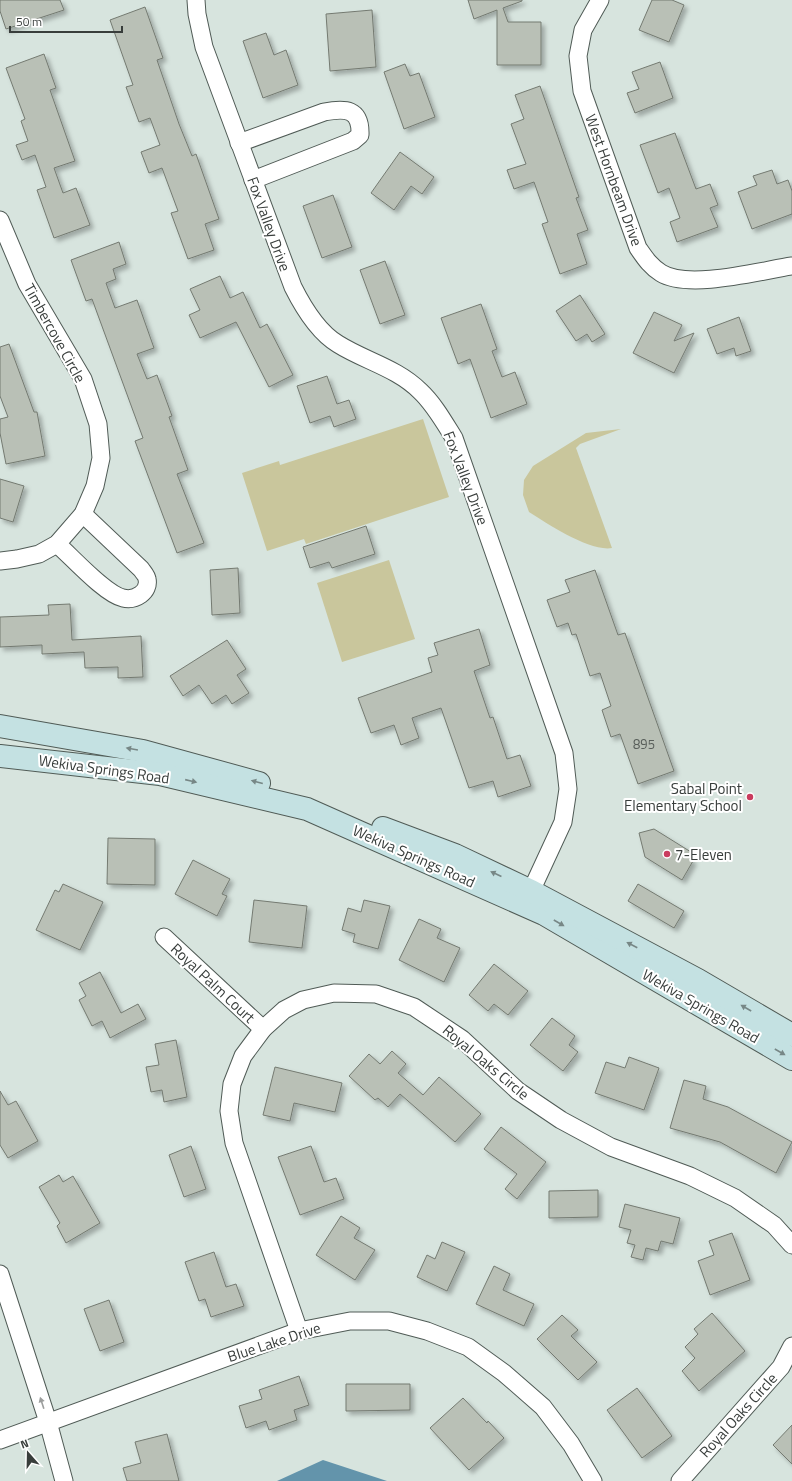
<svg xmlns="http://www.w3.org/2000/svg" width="792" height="1481" font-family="'Titillium Web',sans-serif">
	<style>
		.green { fill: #c9c69c }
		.water { fill: #6394ab }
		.building { fill: #b9c0b6; stroke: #747a71; filter: url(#shadow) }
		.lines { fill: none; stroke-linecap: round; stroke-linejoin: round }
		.street-casing { stroke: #505b56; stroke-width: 19 }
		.secondary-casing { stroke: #505b56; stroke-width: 24 }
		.street { stroke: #fff; stroke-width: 17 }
		.secondary { stroke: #c4e1e2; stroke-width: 22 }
		.oneway { fill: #778786 }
		.oneway2 { fill: #9c9e9d }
		.poi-dot { fill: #ca3b5e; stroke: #fff; stroke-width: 1.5 }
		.labels { text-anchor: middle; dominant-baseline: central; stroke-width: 4; stroke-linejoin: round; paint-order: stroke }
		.number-label { font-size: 13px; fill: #585e5a }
		.street-label { font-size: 15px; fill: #383d3b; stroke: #fff }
		.poi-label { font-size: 15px; fill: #383d3b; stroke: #fff; text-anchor: end }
	</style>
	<defs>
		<filter id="shadow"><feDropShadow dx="3.5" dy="3.5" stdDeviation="2" flood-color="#0004"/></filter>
	</defs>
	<rect width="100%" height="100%" fill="#d7e4de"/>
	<g class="green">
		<polygon points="423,419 449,497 306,544 304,539 267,551 242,473 279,461 280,465"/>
		<path d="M621 429 580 444 576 448 612 548C590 552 548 524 529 512L523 495 524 480 533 466 586 433Z"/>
		<polygon points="389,560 415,639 342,662 317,583"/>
	</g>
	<polygon class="water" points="323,1460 387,1481 277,1481"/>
	<g class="building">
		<polygon points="0,0 60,0 64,10 6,29 0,11"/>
		<polygon points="468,0 522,0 522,1 503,8 508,22 541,22 541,65 497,65 497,10 474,19"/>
		<polygon points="652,0 672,0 684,5 669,42 639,30"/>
		<polygon points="145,7 163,58 157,60 179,124 192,156 196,154 219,219 205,224 214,250 188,259 171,213 178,211 162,168 149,173 141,152 160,145 150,118 139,122 126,87 133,85 110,20"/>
		<polygon points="372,10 376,67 330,71 326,14"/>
		<polygon points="266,33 274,55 286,50 298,85 263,98 243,41"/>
		<polygon points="44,54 56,88 50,90 75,161 54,168 63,193 76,188 90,225 54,238 37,190 46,187 35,155 22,160 16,145 28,141 21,121 25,119 6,68"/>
		<polygon points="660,62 673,98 635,113 627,93 639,89 632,72"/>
		<polygon points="405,64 410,76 419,73 435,117 404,129 384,72"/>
		<polygon points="540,86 579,197 576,198 588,230 577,234 587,264 560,274 542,224 548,222 534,182 514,189 507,170 526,164 511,124 524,119 515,95"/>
		<polygon points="675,133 696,189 710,184 718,205 710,208 718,227 677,242 670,222 680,218 669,188 658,193 640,145"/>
		<polygon points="400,152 434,177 422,194 411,186 394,210 371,193"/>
		<polygon points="772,170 777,184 788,180 792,191 792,214 752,229 738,192 757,185 753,176"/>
		<polygon points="333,195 352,247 322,258 303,206"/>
		<polygon points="119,242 126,264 113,269 116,279 106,283 115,308 137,300 154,348 137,354 147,379 157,375 172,416 169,417 188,470 177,474 204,543 177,553 135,441 143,438 92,299 86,301 71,260"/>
		<polygon points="385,261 405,315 380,324 360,270"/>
		<polygon points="220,276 230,298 243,292 260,328 267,324 293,375 269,387 236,322 200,338 189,315 200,310 190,289"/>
		<polygon points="580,295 605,334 592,342 587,334 576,341 556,311"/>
		<polygon points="481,304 497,349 492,351 502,377 515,372 527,404 491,418 470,359 458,364 441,318"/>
		<polygon points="654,312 682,325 674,341 694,333 674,373 633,353"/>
		<polygon points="739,317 751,351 736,356 734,348 717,354 707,329"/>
		<polygon points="9,344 34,412 37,412 45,456 6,464 0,433 0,419 8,417 0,396 0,347"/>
		<polygon points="327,376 337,404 349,400 356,419 334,427 330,416 310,423 297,386"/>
		<polygon points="0,479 24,486 13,522 0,518"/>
		<polygon points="366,526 375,554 332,568 329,562 310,568 303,547"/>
		<polygon points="238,568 240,613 212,615 210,570"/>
		<polygon points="595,570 618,635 625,633 674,771 638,784 620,734 611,737 602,710 611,706 600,673 590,676 576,634 572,635 568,623 557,627 547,600 570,592 565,580"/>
		<polygon points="70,604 72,640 141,636 143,677 118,678 118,667 85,668 84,652 42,654 42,645 0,647 0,617 49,615 48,605"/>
		<polygon points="479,629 490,665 474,671 490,718 493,717 507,759 520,755 531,786 498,797 493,781 469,788 441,708 412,718 419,738 401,745 394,725 371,733 358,698 432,672 428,658 438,655 434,643"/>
		<polygon points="227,640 246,669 237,675 249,693 232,704 226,695 212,704 199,685 183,696 170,676"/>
		<polygon points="654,829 691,852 688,857 693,861 682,880 645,857 639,833"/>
		<polygon points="108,838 155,839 155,885 107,884"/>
		<polygon points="193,860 230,879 222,894 227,896 217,916 175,894"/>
		<polygon points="63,884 103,902 80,950 36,930 55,890 59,892"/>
		<polygon points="638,884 684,911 674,928 628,901"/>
		<polygon points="254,900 307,906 302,948 249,942"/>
		<polygon points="364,900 390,906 378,949 353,942 355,934 342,930 348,908 361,912"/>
		<polygon points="419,919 441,929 437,938 460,948 444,982 399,960"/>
		<polygon points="494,964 528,991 508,1015 494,1004 488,1011 469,995"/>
		<polygon points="100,972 121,1013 138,1004 146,1019 110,1038 102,1021 92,1026 79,1000 86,996 79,983"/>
		<polygon points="552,1018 575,1036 569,1045 578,1052 563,1071 530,1045"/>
		<polygon points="176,1040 187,1097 164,1102 162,1090 151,1092 146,1067 159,1065 155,1044"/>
		<polygon points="392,1051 406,1064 398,1073 423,1095 439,1077 481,1114 455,1142 400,1094 388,1107 378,1098 375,1100 349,1076 369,1054 380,1064"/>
		<polygon points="629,1057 659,1068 644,1110 595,1093 606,1062 625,1068"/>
		<polygon points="275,1067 342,1083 335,1112 294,1103 290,1121 263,1115"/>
		<polygon points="684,1080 706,1086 703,1099 728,1107 792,1142 776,1173 720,1142 670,1128"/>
		<polygon points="0,1091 8,1105 16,1101 38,1141 8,1158 0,1145"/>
		<polygon points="501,1127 546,1162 517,1199 505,1189 517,1174 484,1149"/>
		<polygon points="191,1146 206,1189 184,1197 169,1155"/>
		<polygon points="311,1146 324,1182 336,1178 344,1199 300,1215 278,1157"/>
		<polygon points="59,1175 63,1182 73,1176 100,1223 66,1243 57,1226 60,1223 39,1187"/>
		<polygon points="598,1190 598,1217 549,1218 549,1191"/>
		<polygon points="625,1204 680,1218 673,1244 661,1241 658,1251 646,1248 643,1260 631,1257 635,1245 627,1243 631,1230 619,1227"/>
		<polygon points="341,1216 360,1228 354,1238 375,1250 355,1280 316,1255"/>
		<polygon points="732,1233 750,1280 710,1295 698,1261 714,1255 709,1241"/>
		<polygon points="442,1242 465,1252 447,1291 417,1277 427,1255 435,1259"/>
		<polygon points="214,1252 226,1287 236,1284 244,1306 211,1317 205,1299 199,1301 185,1262"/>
		<polygon points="494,1266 510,1274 503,1290 534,1304 524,1326 476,1304"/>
		<polygon points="109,1300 124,1342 100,1351 84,1309"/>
		<polygon points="712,1313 745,1351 699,1391 682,1371 695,1358 685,1347 698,1334 694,1329"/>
		<polygon points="562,1315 578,1330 571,1336 597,1362 578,1380 537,1339"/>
		<polygon points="299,1376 309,1405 294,1410 297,1420 269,1430 266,1421 246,1428 239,1406 262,1399 259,1390"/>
		<polygon points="346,1384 410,1384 410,1410 346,1411"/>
		<polygon points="637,1388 672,1436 642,1458 607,1410"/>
		<polygon points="463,1398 487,1423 488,1421 504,1438 469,1470 430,1428"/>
		<polygon points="792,1425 792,1464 773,1445"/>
		<polygon points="167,1434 179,1481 127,1481 123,1468 141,1463 135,1442"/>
	</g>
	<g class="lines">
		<defs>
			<g id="street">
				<path d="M196 0 197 14 204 47 293 287C303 307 318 332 338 344 365 361 397 368 420 391 434 404 444 422 454 438L564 753 568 789 563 822 526 902"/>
				<path d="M600 0 583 30 578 56 582 91 638 248C645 258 650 266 661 273 688 290 760 271 792 266"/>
				<path d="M239 143 324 112C345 108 361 108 360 135L353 141 253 180"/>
				<polyline points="0,220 27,284 83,379 98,424 101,458 95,486 83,514 57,544 39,554 17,559 0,561"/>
				<path d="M57 544C72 557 105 594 123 598 135 601 150 592 147 579 147 576 143 572 141 569L83 514"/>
				<polyline points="164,937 263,1029"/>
				<polyline points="0,1274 48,1422 64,1481"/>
				<polyline points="299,1331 234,1143 229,1111 232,1084 243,1056 263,1029 284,1010 303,1000 334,993 376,994 414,1007 462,1039 518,1091 561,1120 611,1147 690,1176 735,1198 774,1225 792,1245"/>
				<polyline points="0,1440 299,1331 350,1321 389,1321 427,1331 468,1347 504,1373 543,1407 571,1444 593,1481"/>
				<polyline points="680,1481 781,1367 792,1346"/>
			</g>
			<g id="secondary">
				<polyline points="0,726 143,751 259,783"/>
				<polyline points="0,756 160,774 307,809 544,914 792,1059"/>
				<polyline points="383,828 455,855 531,891 698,980 792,1035"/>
			</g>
		</defs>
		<use href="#street" class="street-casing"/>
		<use href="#secondary" class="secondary-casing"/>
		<use href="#street" class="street"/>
		<use href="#secondary" class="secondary"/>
	</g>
	<defs><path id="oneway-solid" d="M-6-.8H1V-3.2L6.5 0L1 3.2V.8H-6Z"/></defs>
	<g class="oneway">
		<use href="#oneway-solid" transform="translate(132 749) rotate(-170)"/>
		<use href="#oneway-solid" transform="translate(191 781) rotate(13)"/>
		<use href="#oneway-solid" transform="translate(257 782) rotate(-165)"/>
		<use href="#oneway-solid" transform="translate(496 874) rotate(-155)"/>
		<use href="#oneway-solid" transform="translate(559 923) rotate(30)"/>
		<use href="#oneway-solid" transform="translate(632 945) rotate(-152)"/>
		<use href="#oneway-solid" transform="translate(746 1008) rotate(-150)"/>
		<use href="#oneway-solid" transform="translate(780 1052) rotate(30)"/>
	</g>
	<use class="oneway2" href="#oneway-solid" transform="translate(42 1403) rotate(-108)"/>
	<g class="poi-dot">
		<circle cx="750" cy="797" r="4"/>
		<circle cx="667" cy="854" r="4"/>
	</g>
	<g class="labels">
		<g class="number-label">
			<text x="644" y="744">895</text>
		</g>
		<g class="street-label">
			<text transform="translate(614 180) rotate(70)">West Hornbeam Drive</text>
			<text transform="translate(269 224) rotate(70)">Fox Valley Drive</text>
			<text transform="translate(55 333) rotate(61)">Timbercove Circle</text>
			<text transform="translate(466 478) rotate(69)">Fox Valley Drive</text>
			<text transform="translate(104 769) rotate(8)">Wekiva Springs Road</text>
			<text transform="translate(414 856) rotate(24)">Wekiva Springs Road</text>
			<text transform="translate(213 983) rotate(43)">Royal Palm Court</text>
			<text transform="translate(701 1006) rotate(30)">Wekiva Springs Road</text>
			<text transform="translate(486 1062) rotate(40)">Royal Oaks Circle</text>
			<text transform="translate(274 1342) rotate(-18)">Blue Lake Drive</text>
			<text transform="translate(738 1415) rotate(-48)">Royal Oaks Circle</text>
		</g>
		<g class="poi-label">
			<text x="742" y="788">Sabal Point<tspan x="742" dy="17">Elementary School</tspan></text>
			<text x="675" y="854" text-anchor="start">7-Eleven</text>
		</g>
	</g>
	<g transform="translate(28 1453) rotate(340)" stroke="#ffffff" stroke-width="3" paint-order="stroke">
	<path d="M0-3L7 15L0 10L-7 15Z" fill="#383d3b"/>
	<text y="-6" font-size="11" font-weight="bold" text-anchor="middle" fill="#383d3b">N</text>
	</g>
	<path d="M10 26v6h112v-6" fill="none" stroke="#383d3b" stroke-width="2"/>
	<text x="16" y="26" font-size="12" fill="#383d3b" stroke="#ffffff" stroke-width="3" paint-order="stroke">50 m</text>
</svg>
